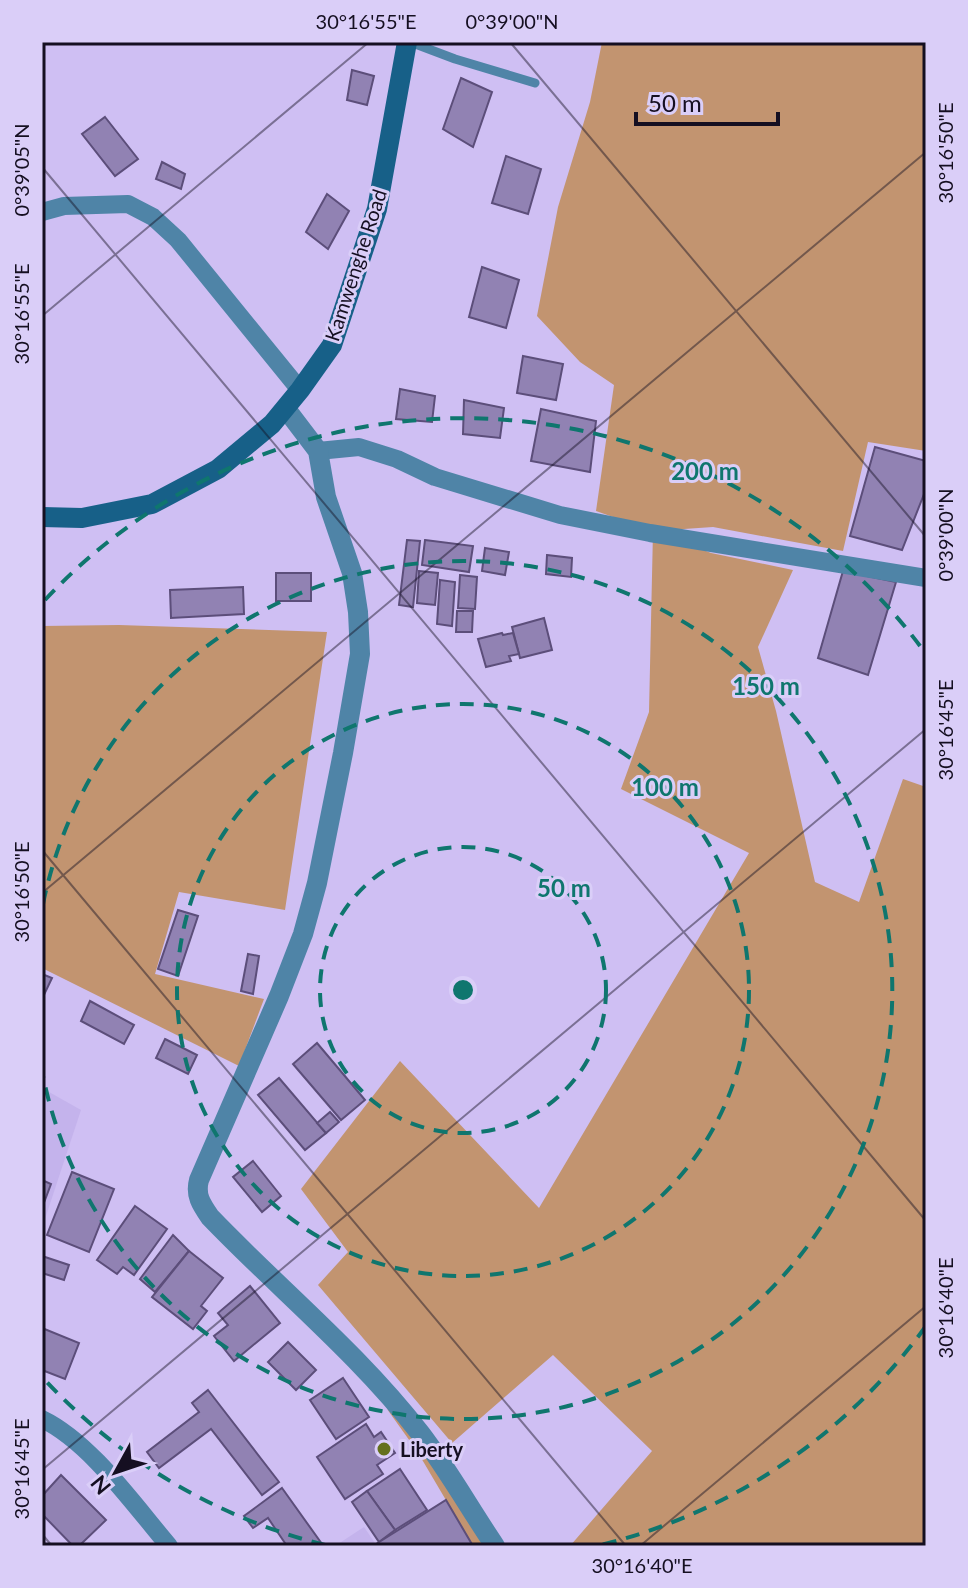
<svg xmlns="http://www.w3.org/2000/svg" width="968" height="1588" font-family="Lato,sans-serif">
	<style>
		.built { fill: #c4b3ec }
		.green { fill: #c29470 }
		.building { fill: #9182b3; stroke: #5c4e7a; stroke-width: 2 }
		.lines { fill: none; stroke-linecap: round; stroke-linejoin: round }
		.service { stroke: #4f84a7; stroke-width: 9 }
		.minor { stroke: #4f84a7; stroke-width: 18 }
		.tertiary { stroke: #4f84a7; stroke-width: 20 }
		.secondary { stroke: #176088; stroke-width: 20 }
		.ticks { fill: none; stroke: #150f21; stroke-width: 2; stroke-opacity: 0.45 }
		.ring { fill: none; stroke: #0f766e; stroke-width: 4; stroke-dasharray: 14 10 }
		.poi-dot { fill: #64711d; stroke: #dacef8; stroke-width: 3 }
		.labels { text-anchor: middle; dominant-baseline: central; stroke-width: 6; stroke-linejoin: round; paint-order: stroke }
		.street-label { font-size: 20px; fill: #150f21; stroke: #dacef8 }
		.poi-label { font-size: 20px; font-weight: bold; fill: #150f21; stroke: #dacef8; text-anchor: start }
		.centre { fill: #0f766e; stroke: #dacef8; stroke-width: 4 }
		.ring-label { font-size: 24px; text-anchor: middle; font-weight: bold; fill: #0f766e; stroke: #dacef8; stroke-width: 6; stroke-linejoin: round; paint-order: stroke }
		.neatline { fill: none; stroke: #150f21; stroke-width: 3 }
		.ticks-label { font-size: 20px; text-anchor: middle; fill: #150f21 }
	</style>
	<rect width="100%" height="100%" fill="#cfbff3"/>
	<g class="built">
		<polygon points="42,1088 81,1110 42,1228"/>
		<polygon points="364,1527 377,1546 335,1546"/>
	</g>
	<g class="green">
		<polygon points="602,42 926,42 926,451 868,442 843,551 713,527 655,531 711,553 793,570 758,647 776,711 815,882 859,902 903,779 926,787 926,1546 570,1546 652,1451 553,1355 452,1443 318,1285 348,1252 301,1189 400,1061 539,1208 749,853 621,789 649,712 653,531 596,511 614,385 580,362 537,316 558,207 590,102"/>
		<polygon points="119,625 327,632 285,910 179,892 155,974 264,999 239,1066 42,968 42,626"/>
		<polygon points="387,1409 416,1432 486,1546 473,1546 417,1451"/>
	</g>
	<g class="building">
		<polygon points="352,70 374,76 367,105 347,100"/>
		<polygon points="461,78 492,92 473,147 443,129"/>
		<polygon points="105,117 138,159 115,176 82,134"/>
		<polygon points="506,156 541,169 528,214 492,203"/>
		<polygon points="162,162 185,174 181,189 156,179"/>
		<polygon points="327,194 349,211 328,249 306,232"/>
		<polygon points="482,267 519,280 506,328 469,317"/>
		<polygon points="523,356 563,364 556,400 517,393"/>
		<polygon points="400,389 435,396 432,422 396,419"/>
		<polygon points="464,400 504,408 500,438 463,434"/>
		<polygon points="541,409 596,421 590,472 531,461"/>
		<polygon points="875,447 926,461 926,489 902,550 850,536"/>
		<polygon points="407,540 420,541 413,607 399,605"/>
		<polygon points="425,540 473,546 469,572 422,565"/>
		<polygon points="485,548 509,552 505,575 482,571"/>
		<polygon points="547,555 572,558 571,577 546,574"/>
		<polygon points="419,571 438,573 435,605 417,603"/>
		<polygon points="843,571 896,582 868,675 818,658"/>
		<rect x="276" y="573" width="35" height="28"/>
		<polygon points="460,575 477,577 475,609 458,608"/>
		<polygon points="440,580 455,582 452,626 437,624"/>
		<polygon points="243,587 244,614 171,618 170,590"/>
		<polygon points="457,611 473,611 472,632 456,632"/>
		<polygon points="544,618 552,650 520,658 512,627"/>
		<polygon points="502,633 503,635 513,633 519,654 509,656 511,661 486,667 478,639"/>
		<polygon points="178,910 198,916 178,976 158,969"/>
		<polygon points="248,954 259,956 253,994 241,991"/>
		<polygon points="42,974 52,978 42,999"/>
		<polygon points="90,1001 134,1025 124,1044 81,1021"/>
		<polygon points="165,1039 197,1055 188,1074 156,1058"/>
		<polygon points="317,1043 365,1100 341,1120 293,1064"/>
		<polygon points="279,1078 326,1133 305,1150 258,1095"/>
		<polygon points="330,1112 339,1122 326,1133 317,1123"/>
		<polygon points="253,1161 281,1196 262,1212 233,1177"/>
		<polygon points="72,1172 114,1189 89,1252 47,1235"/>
		<polygon points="42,1180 51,1184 42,1208"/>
		<polygon points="135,1206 167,1229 134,1275 123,1267 117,1274 97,1260"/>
		<polygon points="173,1235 189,1251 155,1292 140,1279"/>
		<polygon points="189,1251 223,1278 201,1306 207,1311 193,1329 152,1297"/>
		<polygon points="42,1256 69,1265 64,1280 42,1273"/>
		<polygon points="250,1286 280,1323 234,1361 214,1336 228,1325 218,1313"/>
		<polygon points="42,1328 79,1343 65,1379 42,1370"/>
		<polygon points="288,1342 316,1370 296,1390 268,1362"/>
		<polygon points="343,1378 369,1417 336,1439 310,1400"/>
		<polygon points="208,1390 279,1482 262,1495 211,1429 159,1468 147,1452 199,1412 192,1403"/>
		<polygon points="366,1424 374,1437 381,1432 395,1453 377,1465 383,1474 345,1499 317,1457"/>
		<polygon points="400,1469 427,1510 395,1530 367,1491"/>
		<polygon points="61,1475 106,1520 79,1546 73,1546 42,1514 42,1496"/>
		<polygon points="282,1488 322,1544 319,1546 287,1546 268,1518 253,1528 244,1516"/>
		<polygon points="367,1491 395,1530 379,1542 352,1502"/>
		<polygon points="446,1500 473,1546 377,1546 376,1544"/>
	</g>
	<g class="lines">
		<polyline class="service" points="410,42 455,59 535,83"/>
		<g class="minor">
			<polyline points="42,212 64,206 128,204 153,217 178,240 300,390"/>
			<polyline points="318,451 359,447 397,459 435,477 560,515 650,533 926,578"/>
			<path d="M42 1419C90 1442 134 1505 169 1546"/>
		</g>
		<path class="tertiary" d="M286 409 318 451 326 497 352 573 358 612 360 654 343 753 317 883 303 934 279 996 199 1180C195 1195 201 1204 210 1217 279 1289 358 1353 420 1433 447 1468 470 1509 495 1546"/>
		<polyline class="secondary" points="42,517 82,518 152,504 218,469 272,424 300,390 332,345 377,209 407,42"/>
	</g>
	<path class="ticks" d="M510 42 926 537M42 167 926 1221M42 316 369 42M42 850 626 1546M42 893 926 152M42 1470 926 729M42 1534 52 1546M640 1546 926 1306"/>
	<g class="ring">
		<circle cx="463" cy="990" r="143"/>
		<circle cx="463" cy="990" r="286"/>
		<path d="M43 904A429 429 0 1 1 43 1076"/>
		<path d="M926 1326A572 572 0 0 1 601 1545M325 1545A572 572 0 0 1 45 1380M45 600A572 572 0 0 1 926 654"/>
	</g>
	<circle class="poi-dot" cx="384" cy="1449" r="8"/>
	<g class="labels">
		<g class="street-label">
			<text transform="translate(355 265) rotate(-72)">Kamwenghe Road</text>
		</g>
		<g class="poi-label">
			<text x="400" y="1449">Liberty</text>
		</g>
	</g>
	<circle cx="463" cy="990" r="12" class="centre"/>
	<g class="ring-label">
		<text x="705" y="480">200 m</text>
		<text x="766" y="695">150 m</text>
		<text x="665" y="796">100 m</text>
		<text x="564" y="897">50 m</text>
	</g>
	<rect width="968" height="1588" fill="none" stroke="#dacef8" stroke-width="88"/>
	<g transform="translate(116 1472) rotate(230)" stroke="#dacef8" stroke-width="6" paint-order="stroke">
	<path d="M0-6L14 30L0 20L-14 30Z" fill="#150f21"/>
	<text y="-12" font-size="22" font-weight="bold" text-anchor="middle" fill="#150f21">N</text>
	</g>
	<path d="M636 112v12h142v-12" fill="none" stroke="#150f21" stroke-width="4"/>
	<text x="648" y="112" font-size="24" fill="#150f21" stroke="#dacef8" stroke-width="6" paint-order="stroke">50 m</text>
	<rect x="44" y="44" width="880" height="1500" class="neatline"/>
	<g class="ticks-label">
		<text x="366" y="29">30°16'55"E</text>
		<text x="512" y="29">0°39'00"N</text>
		<text transform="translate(946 153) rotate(-90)" y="7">30°16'50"E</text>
		<text transform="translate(22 170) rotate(-90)" y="7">0°39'05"N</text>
		<text transform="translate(22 314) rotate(-90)" y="7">30°16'55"E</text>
		<text transform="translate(946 535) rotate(-90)" y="7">0°39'00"N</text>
		<text transform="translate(946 730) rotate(-90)" y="7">30°16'45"E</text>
		<text transform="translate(22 892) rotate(-90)" y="7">30°16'50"E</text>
		<text transform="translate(946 1308) rotate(-90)" y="7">30°16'40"E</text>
		<text transform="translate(22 1469) rotate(-90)" y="7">30°16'45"E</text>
		<text x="642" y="1573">30°16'40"E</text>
	</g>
</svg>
